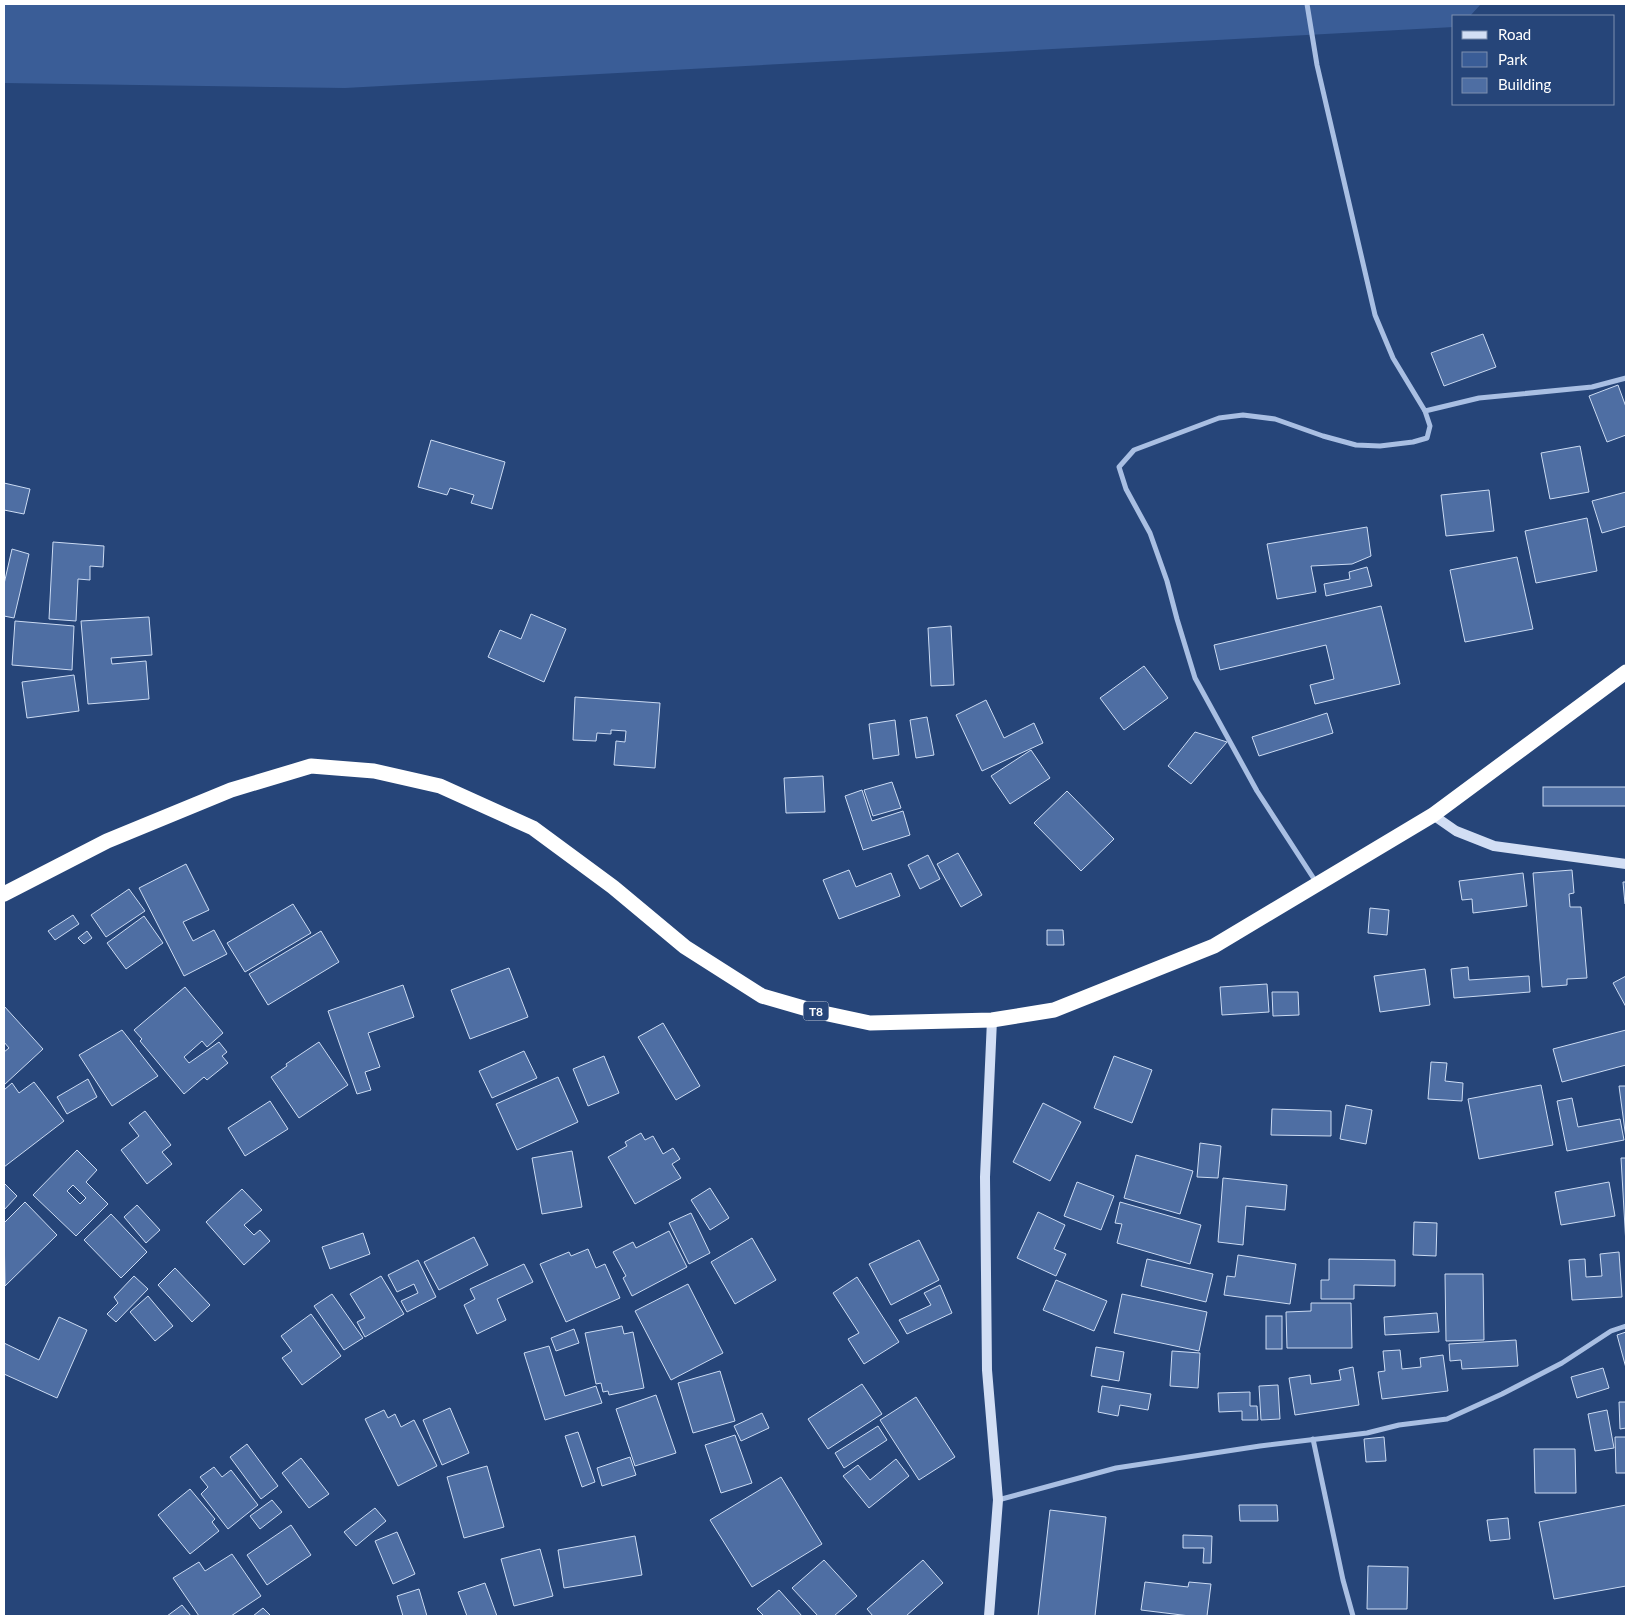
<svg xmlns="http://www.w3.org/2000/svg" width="1630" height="1620" font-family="Lato,sans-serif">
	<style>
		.green { fill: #3a5d97 }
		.building { fill: #4e6ea3; stroke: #cbdbf3; fill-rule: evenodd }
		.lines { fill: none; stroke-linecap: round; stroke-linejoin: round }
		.street { stroke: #a9bfe3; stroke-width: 5 }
		.secondary { stroke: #d2def4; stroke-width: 10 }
		.highway { stroke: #fff; stroke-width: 15 }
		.labels { text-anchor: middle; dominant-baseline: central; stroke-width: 5; stroke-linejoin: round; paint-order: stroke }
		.shield { fill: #264579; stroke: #bec7d7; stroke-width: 1 }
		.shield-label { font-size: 12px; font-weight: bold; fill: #fff }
	</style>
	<rect width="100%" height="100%" fill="#264579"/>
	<polygon class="green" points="4,4 1481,4 1470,16 1454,16 1454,27 345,88 4,83"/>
	<g class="building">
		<polygon points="1483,334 1496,367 1444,386 1431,353"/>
		<polygon points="1618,385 1626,407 1626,435 1607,442 1589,396"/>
		<polygon points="431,440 505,462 492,509 471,503 474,495 450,488 447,495 418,487"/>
		<polygon points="1580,446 1589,492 1550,499 1541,453"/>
		<polygon points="4,483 30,489 24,514 4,510"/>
		<polygon points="1489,490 1494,531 1446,536 1441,495"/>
		<polygon points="1626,492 1626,526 1602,533 1592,501"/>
		<polygon points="1587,518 1597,571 1536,583 1525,531"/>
		<polygon points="1367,527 1371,556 1352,564 1311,566 1316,592 1277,599 1267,544"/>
		<polygon points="53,542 104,546 103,567 90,566 90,580 78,579 76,621 49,619"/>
		<polygon points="12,549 29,554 14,618 4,616 4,584"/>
		<polygon points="1517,557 1533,629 1465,642 1450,570"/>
		<polygon points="1367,567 1372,586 1326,596 1324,584 1350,579 1349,572"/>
		<polygon points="1381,606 1400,684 1315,704 1310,685 1334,679 1326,645 1220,670 1214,645"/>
		<polygon points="531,614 566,629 544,682 488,657 500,630 521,639"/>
		<polygon points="149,617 152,655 111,658 112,664 146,661 149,699 88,704 81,621"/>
		<polygon points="15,621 74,626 72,670 12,665"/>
		<polygon points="951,626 954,685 931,686 928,628"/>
		<polygon points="1144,666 1168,698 1124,730 1100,698"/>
		<polygon points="74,675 79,711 27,718 22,682"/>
		<polygon points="575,697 660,703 655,768 614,765 616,741 625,742 626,731 611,730 611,734 597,733 596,741 573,740"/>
		<polygon points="986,700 1004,738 1034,723 1043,743 982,771 956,715"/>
		<polygon points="1327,713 1333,733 1259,756 1252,737"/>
		<polygon points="927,717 934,755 916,758 910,720"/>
		<polygon points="895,720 899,755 873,759 869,724"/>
		<polygon points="1195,732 1227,742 1191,784 1168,766"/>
		<polygon points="1031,750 1050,778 1010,804 991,776"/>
		<polygon points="823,776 825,812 786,813 784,778"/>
		<polygon points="892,782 901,808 873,816 864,790"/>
		<rect x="1543" y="787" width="83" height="19"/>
		<polygon points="862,790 872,821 903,811 910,835 863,850 845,796"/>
		<polygon points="1067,791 1114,839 1081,871 1034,823"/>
		<polygon points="958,853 982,895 961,907 937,864"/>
		<polygon points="928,855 940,879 920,889 908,865"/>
		<polygon points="186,864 209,910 183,922 193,941 214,930 227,954 184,976 139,888"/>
		<polygon points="849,870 856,887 891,873 900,896 839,919 823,880"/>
		<polygon points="1572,870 1574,893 1569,894 1570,907 1581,907 1587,978 1567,979 1567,985 1542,987 1533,873"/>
		<polygon points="1523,873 1527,906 1473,913 1472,899 1462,900 1459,881"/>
		<polygon points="1623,882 1626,882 1626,904 1625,904"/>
		<polygon points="129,889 145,911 106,937 91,915"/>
		<polygon points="293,904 311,933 245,972 227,943"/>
		<polygon points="1370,908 1389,910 1387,935 1368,933"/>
		<polygon points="73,915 79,924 55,940 48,931"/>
		<polygon points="144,916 163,943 126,969 107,943"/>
		<polygon points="1047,930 1063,930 1064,945 1047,945"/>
		<polygon points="87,931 92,938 84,944 78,938"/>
		<polygon points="321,931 339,962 268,1005 249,974"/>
		<polygon points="1468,967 1469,980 1529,976 1530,992 1454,998 1451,969"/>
		<polygon points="509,968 528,1017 470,1039 451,990"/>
		<polygon points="1425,969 1430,1005 1380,1012 1374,976"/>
		<polygon points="1626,976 1626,1007 1613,983"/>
		<polygon points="1267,984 1269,1012 1222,1015 1220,987"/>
		<polygon points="403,985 414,1017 368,1033 380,1067 365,1072 371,1090 357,1094 328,1011"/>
		<polygon points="185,987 223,1033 207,1047 202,1041 184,1057 189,1063 219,1042 227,1052 222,1056 228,1063 207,1080 204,1077 184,1094 140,1041 142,1039 134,1030"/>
		<polygon points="1272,992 1298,992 1299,1015 1273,1016"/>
		<polygon points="4,1006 43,1049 4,1085 4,1052 9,1048 4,1042"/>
		<polygon points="663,1023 700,1086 676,1100 638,1037"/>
		<polygon points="122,1030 158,1076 112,1106 79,1055"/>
		<polygon points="1626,1030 1626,1065 1562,1082 1553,1049"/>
		<polygon points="319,1042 348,1085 299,1118 271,1077 287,1066 286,1064"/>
		<polygon points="524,1051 537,1078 492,1098 479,1071"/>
		<polygon points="604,1056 619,1093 588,1106 573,1069"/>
		<polygon points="1114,1056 1152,1070 1132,1123 1094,1108"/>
		<polygon points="1431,1062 1447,1063 1445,1081 1463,1083 1462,1101 1428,1099"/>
		<polygon points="558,1077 578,1122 517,1150 496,1104"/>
		<polygon points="88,1079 97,1097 67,1114 57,1097"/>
		<polygon points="34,1082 64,1121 4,1167 4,1090 12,1083 19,1093"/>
		<polygon points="1541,1085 1553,1145 1479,1159 1468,1099"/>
		<polygon points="1619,1086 1626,1086 1626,1139"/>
		<polygon points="1572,1098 1578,1127 1620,1119 1624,1140 1567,1151 1557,1101"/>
		<polygon points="270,1101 288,1129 245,1156 228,1128"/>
		<polygon points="1043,1103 1081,1122 1050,1181 1013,1162"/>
		<polygon points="1346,1105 1372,1110 1366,1144 1340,1139"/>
		<polygon points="1272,1109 1331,1111 1331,1136 1271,1135"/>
		<polygon points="145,1111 171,1145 162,1152 172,1164 147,1184 121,1150 139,1136 129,1123"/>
		<polygon points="641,1133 645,1140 653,1136 663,1154 673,1148 680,1159 672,1164 681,1178 635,1204 608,1157 627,1146 625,1142"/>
		<polygon points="1200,1143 1221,1146 1218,1178 1197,1177"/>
		<path d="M77 1150 97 1170 86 1182 108 1204 76 1236 33 1195ZM73 1185 86 1198 80 1204 67 1191Z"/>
		<polygon points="572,1151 582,1207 542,1214 532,1158"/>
		<polygon points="1136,1155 1193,1171 1180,1214 1124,1198"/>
		<polygon points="1621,1158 1626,1158 1626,1245"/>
		<polygon points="1223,1178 1287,1185 1285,1210 1246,1206 1243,1245 1218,1242"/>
		<polygon points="1077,1182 1114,1196 1101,1230 1064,1216"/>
		<polygon points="1609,1182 1615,1216 1561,1225 1555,1192"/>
		<polygon points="4,1183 17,1196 4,1210"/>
		<polygon points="710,1188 729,1218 710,1230 691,1200"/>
		<polygon points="242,1189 262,1210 244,1225 254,1235 260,1230 270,1241 244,1265 206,1222"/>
		<polygon points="25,1202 57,1235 5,1286 4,1223"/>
		<polygon points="1120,1202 1201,1225 1190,1264 1117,1243 1122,1224 1115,1223"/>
		<polygon points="137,1205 160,1230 146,1243 124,1217"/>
		<polygon points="1038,1212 1065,1225 1054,1249 1066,1254 1056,1276 1017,1258"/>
		<polygon points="691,1213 710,1253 689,1264 669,1223"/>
		<polygon points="111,1214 147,1252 121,1278 84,1240"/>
		<polygon points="1414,1222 1437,1223 1436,1256 1413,1255"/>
		<polygon points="669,1231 687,1267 632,1296 623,1278 626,1276 613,1252 633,1242 636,1248"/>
		<polygon points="363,1233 370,1254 330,1269 322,1247"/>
		<polygon points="474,1237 488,1265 439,1290 424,1262"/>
		<polygon points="752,1238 776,1280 735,1304 711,1262"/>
		<polygon points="919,1240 939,1280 891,1305 869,1264"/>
		<polygon points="588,1249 596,1268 605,1264 620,1298 566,1322 540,1264 569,1252 571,1256"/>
		<polygon points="1619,1252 1622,1297 1572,1300 1569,1260 1585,1259 1586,1277 1602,1276 1600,1254"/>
		<polygon points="1238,1255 1296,1264 1290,1304 1224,1295 1227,1276 1235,1277"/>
		<polygon points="1147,1259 1213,1274 1206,1302 1141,1286"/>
		<polygon points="1329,1259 1395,1260 1395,1286 1354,1285 1354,1299 1321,1299 1321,1280 1329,1280"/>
		<polygon points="418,1260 436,1297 407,1312 401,1301 418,1293 414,1284 397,1292 388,1275"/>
		<polygon points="524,1264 533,1282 497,1299 506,1320 477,1334 464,1305 475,1299 470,1289"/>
		<polygon points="175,1268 210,1305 192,1322 158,1285"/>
		<polygon points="1445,1274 1483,1274 1484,1340 1446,1341"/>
		<polygon points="134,1276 148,1289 116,1322 107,1314 118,1303 114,1297"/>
		<polygon points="381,1276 404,1314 365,1337 357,1322 365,1318 350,1294"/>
		<polygon points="857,1277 899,1342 864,1364 848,1339 859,1333 833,1293"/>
		<polygon points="1056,1280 1107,1301 1094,1331 1043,1310"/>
		<polygon points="688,1284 723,1353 671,1380 635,1311"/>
		<polygon points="940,1285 952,1313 907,1334 899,1320 931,1305 924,1293"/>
		<polygon points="332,1294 363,1338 344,1350 314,1306"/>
		<polygon points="1122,1294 1207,1312 1199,1351 1114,1333"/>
		<polygon points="148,1296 173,1326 155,1341 130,1312"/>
		<polygon points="1311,1303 1351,1303 1352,1348 1287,1348 1286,1312 1311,1311"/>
		<polygon points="1437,1313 1439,1332 1385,1335 1384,1317"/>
		<polygon points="311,1314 341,1356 302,1385 282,1358 292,1351 281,1336"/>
		<rect x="1266" y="1316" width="16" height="33"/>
		<polygon points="59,1317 87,1330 57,1398 4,1374 4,1343 39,1360"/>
		<polygon points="622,1326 624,1334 633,1332 644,1388 609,1395 608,1391 603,1392 601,1383 596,1384 585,1333"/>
		<polygon points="574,1329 579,1343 556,1351 551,1338"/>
		<polygon points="1626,1332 1626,1368 1617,1335"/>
		<polygon points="1516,1340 1518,1366 1462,1369 1461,1360 1450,1361 1449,1344"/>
		<polygon points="549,1346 565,1396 596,1386 602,1403 545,1420 524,1353"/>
		<polygon points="1096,1347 1124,1352 1119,1381 1091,1376"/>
		<polygon points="1400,1350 1402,1369 1421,1367 1420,1358 1443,1355 1448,1391 1382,1399 1378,1372 1385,1371 1383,1351"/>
		<polygon points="1172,1351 1200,1353 1198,1388 1170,1386"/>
		<polygon points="1353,1367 1359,1405 1295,1415 1289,1378 1310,1375 1311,1384 1341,1380 1339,1370"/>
		<polygon points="1603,1368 1609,1388 1577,1398 1571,1377"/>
		<polygon points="720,1371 735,1421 693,1433 678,1383"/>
		<polygon points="862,1384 882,1414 828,1449 808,1419"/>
		<polygon points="1278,1385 1280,1419 1261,1420 1259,1386"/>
		<polygon points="1102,1386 1151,1394 1148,1410 1120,1405 1118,1416 1098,1412"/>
		<polygon points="1250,1392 1250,1406 1257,1406 1258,1420 1242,1420 1242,1411 1219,1412 1218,1393"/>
		<polygon points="656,1395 676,1453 635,1466 616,1409"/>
		<polygon points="916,1397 955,1457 919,1480 880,1420"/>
		<polygon points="1619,1402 1626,1402 1626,1428 1620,1429"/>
		<polygon points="450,1408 469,1453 442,1465 423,1420"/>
		<polygon points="384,1410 388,1418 395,1414 401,1427 414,1420 437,1466 398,1486 365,1419"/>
		<polygon points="1607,1410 1614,1448 1595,1451 1588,1414"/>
		<polygon points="762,1413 769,1428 741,1441 734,1426"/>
		<polygon points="878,1426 887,1440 844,1468 835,1453"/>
		<polygon points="578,1432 595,1482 582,1487 565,1436"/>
		<polygon points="735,1435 752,1483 721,1493 705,1445"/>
		<polygon points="1384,1437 1386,1461 1366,1462 1364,1439"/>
		<polygon points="1615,1437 1626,1437 1626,1473 1616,1473"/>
		<polygon points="247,1444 278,1486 261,1499 230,1457"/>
		<polygon points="1534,1449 1575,1449 1576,1493 1535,1493"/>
		<polygon points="630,1457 636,1475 602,1486 597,1468"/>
		<polygon points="301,1458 329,1494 309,1508 282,1473"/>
		<polygon points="896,1459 909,1476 869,1508 843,1476 858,1465 870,1480"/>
		<polygon points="487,1466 504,1527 464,1538 447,1477"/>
		<polygon points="214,1467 222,1477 231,1470 258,1505 228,1529 201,1494 208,1487 200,1477"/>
		<polygon points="781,1477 822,1544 752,1587 710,1520"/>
		<polygon points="190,1489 215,1519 212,1522 219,1531 190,1554 158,1515"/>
		<polygon points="272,1500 282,1512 260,1529 250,1516"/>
		<polygon points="1239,1505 1277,1505 1278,1521 1240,1521"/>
		<polygon points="1626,1505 1626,1586 1554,1599 1539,1522"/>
		<polygon points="375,1508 386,1521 356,1546 344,1532"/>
		<polygon points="1050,1510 1106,1517 1095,1616 1038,1616"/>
		<polygon points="1508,1518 1510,1539 1490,1541 1487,1520"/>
		<polygon points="291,1525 311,1555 267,1585 247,1555"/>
		<polygon points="397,1532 415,1574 393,1584 375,1541"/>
		<polygon points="1183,1535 1212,1536 1211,1563 1203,1563 1204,1548 1183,1548"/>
		<polygon points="635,1536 642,1575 564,1588 558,1550"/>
		<polygon points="540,1549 553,1596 514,1606 501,1559"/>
		<polygon points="232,1554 261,1596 231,1616 199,1616 173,1578 199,1562 205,1571"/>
		<polygon points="824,1560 857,1596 834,1616 818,1616 792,1588"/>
		<polygon points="923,1560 943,1583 906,1616 873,1616 867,1609"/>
		<polygon points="1368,1566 1408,1567 1407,1609 1367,1609"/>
		<polygon points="1145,1582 1188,1587 1189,1582 1211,1584 1207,1616 1190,1616 1141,1610"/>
		<polygon points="485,1583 497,1616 467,1616 458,1592"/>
		<polygon points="419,1589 427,1616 403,1616 397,1596"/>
		<polygon points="779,1590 802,1616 764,1616 757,1609"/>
		<polygon points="182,1605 191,1616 167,1616"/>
		<polygon points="263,1608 271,1616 253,1616"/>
	</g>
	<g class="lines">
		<g class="street">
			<polyline points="1307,4 1317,65 1375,315 1393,358 1425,411 1430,426 1427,438 1413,442 1380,446 1356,445 1323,436 1275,419 1243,415 1219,418 1134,450 1119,467 1126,489 1150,533 1167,581 1177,619 1195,678 1257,791 1316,882"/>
			<polyline points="1425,411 1479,398 1592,387 1626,378"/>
			<polyline points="1313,1439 1343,1580 1353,1616"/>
			<polyline points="998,1500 1116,1468 1260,1446 1367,1433 1399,1425 1447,1419 1502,1394 1562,1363 1611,1331 1626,1326"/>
		</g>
		<g class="secondary">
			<polyline points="1433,815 1456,831 1494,846 1626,864"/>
			<polyline points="989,1616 998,1500 987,1370 985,1177 992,1020"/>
		</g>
		<polyline class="highway" points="4,894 107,841 231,790 311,766 374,771 440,786 533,828 613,887 685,947 762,996 814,1011 870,1023 992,1020 1054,1010 1214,946 1433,815 1626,672"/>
	</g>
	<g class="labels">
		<rect class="shield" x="803.5" y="1001.5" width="25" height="19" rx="4"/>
		<g class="shield-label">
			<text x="816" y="1011">T8</text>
		</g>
	</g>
	<rect width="1630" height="1620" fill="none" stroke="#ffffff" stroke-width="10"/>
	<rect x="1452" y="15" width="162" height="90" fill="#264579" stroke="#7d8faf"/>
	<rect x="1462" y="31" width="25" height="8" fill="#d2def4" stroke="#7d8faf"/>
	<text x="1498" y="40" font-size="15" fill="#ffffff">Road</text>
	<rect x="1462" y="52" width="25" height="15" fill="#3a5d97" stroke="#7d8faf"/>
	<text x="1498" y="65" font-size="15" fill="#ffffff">Park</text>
	<rect x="1462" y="78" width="25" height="15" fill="#4e6ea3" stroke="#7d8faf"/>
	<text x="1498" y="90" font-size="15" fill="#ffffff">Building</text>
</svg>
